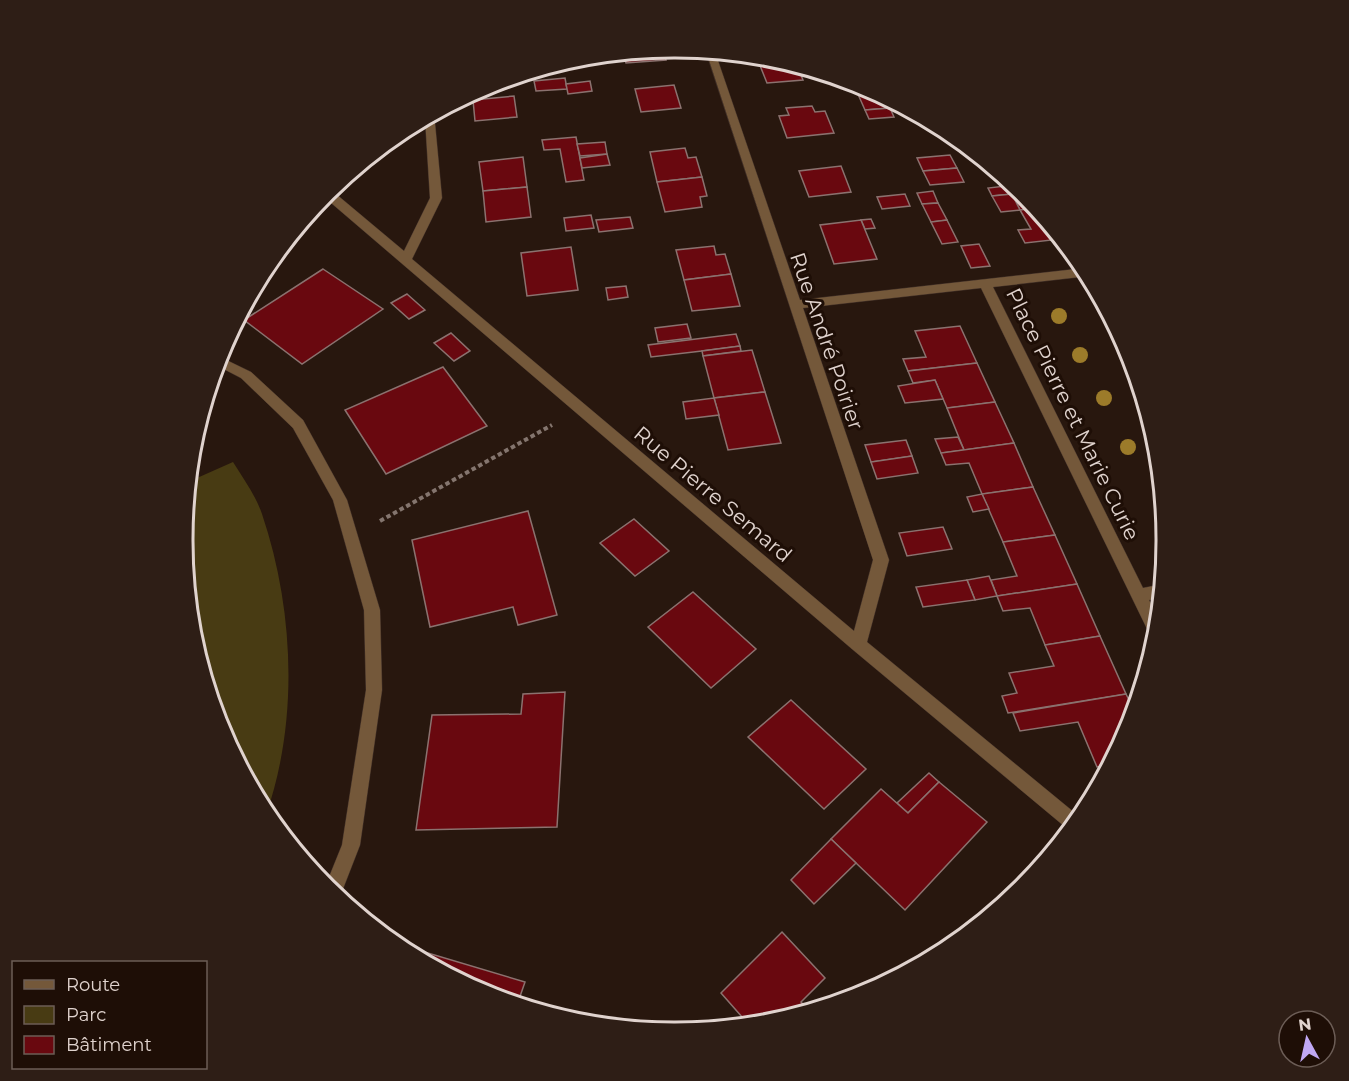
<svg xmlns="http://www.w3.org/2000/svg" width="1349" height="1081" font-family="Montserrat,sans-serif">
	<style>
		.green { fill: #483b13 }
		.building { fill: #69080f; stroke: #8b726f; stroke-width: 1.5 }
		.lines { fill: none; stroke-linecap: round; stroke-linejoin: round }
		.minor-casing { stroke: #423129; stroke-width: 1 }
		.path { stroke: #84756e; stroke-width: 4; stroke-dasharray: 4.5 3; stroke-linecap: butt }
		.minor { fill: #74583a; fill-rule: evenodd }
		.tree { fill: #9c7b2a }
		.labels { text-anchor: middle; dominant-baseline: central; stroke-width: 6; stroke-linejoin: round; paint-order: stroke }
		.street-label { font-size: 21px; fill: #e0d3ce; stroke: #1e0e06 }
		.rim { fill: none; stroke: #e0d3ce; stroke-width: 3 }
	</style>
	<rect width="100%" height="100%" fill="#28170e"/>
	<path class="green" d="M233 462C243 478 256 496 262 514 294 609 299 720 266 815 214 732 185 640 182 542 182 522 186 502 188 482Z"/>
	<g class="building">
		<polygon points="663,49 666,60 626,63 623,53"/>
		<polygon points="757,58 771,58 797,65 803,80 767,83"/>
		<polygon points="565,78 567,89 536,91 534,81"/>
		<polygon points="590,81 592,91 568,94 566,84"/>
		<polygon points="845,81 849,81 869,89 849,91"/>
		<polygon points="674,85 681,108 641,112 635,89"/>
		<polygon points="873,91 884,97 890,108 865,110 857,92"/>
		<polygon points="514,96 517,117 475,121 473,100"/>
		<polygon points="812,106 815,112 825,111 834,133 787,138 779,116 789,115 786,108"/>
		<polygon points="890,108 894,117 869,119 865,110"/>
		<polygon points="576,137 584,180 566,182 560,149 544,150 542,140"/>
		<polygon points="605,142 607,154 580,156 577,144"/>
		<polygon points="685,148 688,158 696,157 702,177 657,182 650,152"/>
		<polygon points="607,154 610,165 582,168 580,158"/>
		<polygon points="950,155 957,168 923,171 917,158"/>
		<polygon points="523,157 527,187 483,191 479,162"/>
		<polygon points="841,166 851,192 809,197 799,171"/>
		<polygon points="957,168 964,182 930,185 923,171"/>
		<polygon points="702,177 707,196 700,197 702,207 665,212 657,182"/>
		<polygon points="1014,185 1023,192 1036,208 1020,210 1012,194 992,196 988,188"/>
		<polygon points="527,187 531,217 486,222 483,191"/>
		<polygon points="933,191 938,203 922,204 917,193"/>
		<polygon points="905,194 910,206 882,209 877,197"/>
		<polygon points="1012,194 1020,210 1001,212 992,196"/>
		<polygon points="938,203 947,220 931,222 922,204"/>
		<polygon points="1036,208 1061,239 1025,243 1018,230 1031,229 1020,210"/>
		<polygon points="591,215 594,228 566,231 564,218"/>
		<polygon points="630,217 633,228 599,232 596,220"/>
		<polygon points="871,219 875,228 865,229 861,220"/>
		<polygon points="861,220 877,259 834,264 820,225"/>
		<polygon points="947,220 958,242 942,244 931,222"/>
		<polygon points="979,244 990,266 971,268 961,246"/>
		<polygon points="714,246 716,255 725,254 731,274 684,280 676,250"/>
		<polygon points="571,247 578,290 527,296 521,253"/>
		<polygon points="323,269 383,309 302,364 244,320"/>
		<polygon points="731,274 740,306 692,311 684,280"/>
		<polygon points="626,286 628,297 608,300 606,288"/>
		<polygon points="407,294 425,310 409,319 391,303"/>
		<polygon points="687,324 691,338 658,342 655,328"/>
		<polygon points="960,326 977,363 908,371 903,359 926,357 915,331"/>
		<polygon points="451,333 470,351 454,361 434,343"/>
		<polygon points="736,334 740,346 702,351 651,357 648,345"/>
		<polygon points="740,346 741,351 703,356 702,351"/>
		<polygon points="752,350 765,392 714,398 703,356"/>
		<polygon points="977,363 995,402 947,408 935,380 913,383 908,371"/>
		<polygon points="443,367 487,426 386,474 345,410"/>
		<polygon points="935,380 943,399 905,403 898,386"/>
		<polygon points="765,392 781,443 728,450 714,398"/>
		<polygon points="714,398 719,415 686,419 683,402"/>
		<polygon points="995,402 1014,443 964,450 947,408"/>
		<polygon points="958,437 964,450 941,453 935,439"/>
		<polygon points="906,440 912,456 871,462 865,445"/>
		<polygon points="1014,443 1033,487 982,494 969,463 946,465 941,453"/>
		<polygon points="912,456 918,473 877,479 871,462"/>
		<polygon points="1033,487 1055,535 1003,542 982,494"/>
		<polygon points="982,494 989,509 973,512 967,497"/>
		<polygon points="528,511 557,615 518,625 513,607 430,627 412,540"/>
		<polygon points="634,519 669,551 635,576 600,543"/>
		<polygon points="943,527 952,549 907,556 899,533"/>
		<polygon points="1055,535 1077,584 997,596 991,580 1017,576 1003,542"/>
		<polygon points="989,576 997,596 975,600 967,580"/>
		<polygon points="967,580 975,600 923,607 916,587"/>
		<polygon points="1077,584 1100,636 1045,645 1030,608 1003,611 997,596"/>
		<polygon points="693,592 756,649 711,688 648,627"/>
		<polygon points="1100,636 1126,694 1008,713 1002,696 1017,693 1009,673 1054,666 1045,645"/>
		<polygon points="565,692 557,827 416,830 432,715 521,714 523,694"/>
		<polygon points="1126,694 1135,712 1129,729 1110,765 1097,767 1078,722 1020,731 1013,713"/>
		<polygon points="791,700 866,769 824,809 748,737"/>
		<polygon points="929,773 939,782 908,813 897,803"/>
		<polygon points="939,782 987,822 905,910 831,839 881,789 908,813"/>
		<polygon points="831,839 856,863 814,904 791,880"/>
		<polygon points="782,932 825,978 801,1002 810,1012 770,1024 750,1026 721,993"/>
		<polygon points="391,942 525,982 517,1005 486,995 401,950"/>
	</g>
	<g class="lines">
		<defs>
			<g id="minor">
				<polygon points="706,51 715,52 800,300 1085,268 1089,276 993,287 1143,588 1163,584 1161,597 1149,600 1159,620 1156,640 1152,639 981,288 803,308 889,560 867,642 1081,818 1070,831 852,649 323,196 330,189 404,251 430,198 425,118 434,113 442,198 412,259 854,631 873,560"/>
				<polygon points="218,356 251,372 303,420 347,500 380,610 382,690 360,845 339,899 325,887 342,845 366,690 364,610 333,500 293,428 241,378 216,365"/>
			</g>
		</defs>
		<use href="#minor" class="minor-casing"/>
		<polyline class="path" points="380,521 552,425"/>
		<use href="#minor" class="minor"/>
	</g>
	<g class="tree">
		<circle cx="1059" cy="316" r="8"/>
		<circle cx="1080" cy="355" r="8"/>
		<circle cx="1104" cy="398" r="8"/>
		<circle cx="1128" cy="447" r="8"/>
	</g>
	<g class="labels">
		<g class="street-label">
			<text transform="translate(827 341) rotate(71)">Rue André Poirier</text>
			<text transform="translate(1073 414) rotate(64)">Place Pierre et Marie Curie</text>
			<text transform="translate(713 494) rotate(40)">Rue Pierre Semard</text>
		</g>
	</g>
	<path d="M0 0H1349V1081H0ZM674 58H675A481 481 0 0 1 1156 539V541A481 481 0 0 1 675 1022H674A481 481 0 0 1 193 541V539A481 481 0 0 1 674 58Z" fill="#2e1e16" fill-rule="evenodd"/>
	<path class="rim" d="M674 58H675A481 481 0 0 1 1156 539V541A481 481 0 0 1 675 1022H674A481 481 0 0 1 193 541V539A481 481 0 0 1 674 58Z"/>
	<rect x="12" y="961" width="195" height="108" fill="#1e0e06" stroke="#6c5d56" stroke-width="1.5"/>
	<rect x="24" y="980" width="30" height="9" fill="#74583a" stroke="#6c5d56" stroke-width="1.5"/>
	<text x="66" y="991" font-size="18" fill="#e0d3ce">Route</text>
	<rect x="24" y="1006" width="30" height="18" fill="#483b13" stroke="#6c5d56" stroke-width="1.5"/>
	<text x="66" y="1021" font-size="18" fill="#e0d3ce">Parc</text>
	<rect x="24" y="1036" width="30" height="18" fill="#69080f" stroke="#6c5d56" stroke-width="1.5"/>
	<text x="66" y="1051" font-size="18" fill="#e0d3ce">Bâtiment</text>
	<g transform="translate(1307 1039) rotate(352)"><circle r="28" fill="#1e0e06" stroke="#6c5d56" stroke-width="1.5"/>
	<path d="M0-4.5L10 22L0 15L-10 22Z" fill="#c0a8f4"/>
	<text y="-9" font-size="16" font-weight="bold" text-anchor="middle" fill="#e0d3ce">N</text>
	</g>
</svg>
